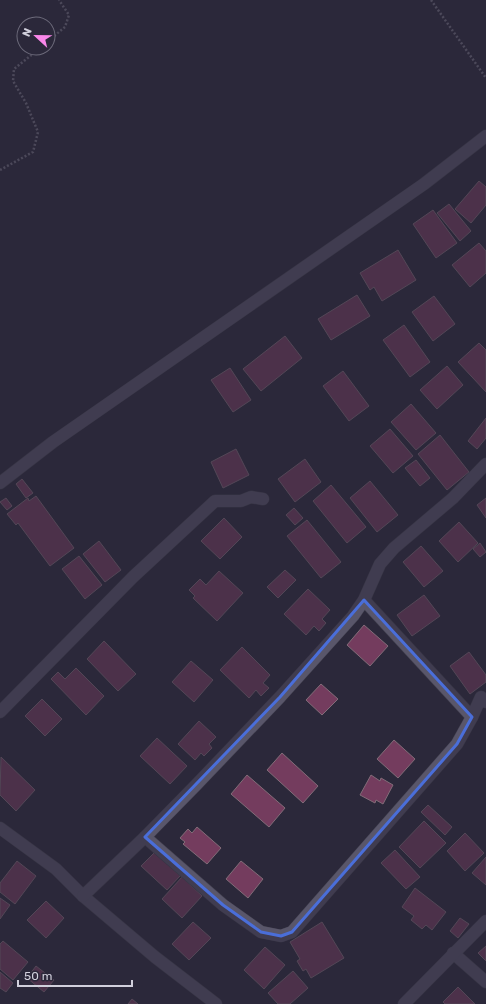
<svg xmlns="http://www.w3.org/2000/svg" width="486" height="1004" font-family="Rubik,sans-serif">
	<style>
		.building { fill: #743c5e; stroke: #826c78 }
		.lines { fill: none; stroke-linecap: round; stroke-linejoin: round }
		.minor-casing { stroke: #454352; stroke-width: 13 }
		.path { stroke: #737181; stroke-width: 2.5; stroke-dasharray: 2 2; stroke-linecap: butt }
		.minor { stroke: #59566a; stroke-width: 12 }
		.marked { fill: none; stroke: #4a6ed9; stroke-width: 3; stroke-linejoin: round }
	</style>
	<rect width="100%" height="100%" fill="#2b283a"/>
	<g class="building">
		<polygon points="479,181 486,187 486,205 471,223 455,209"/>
		<polygon points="449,204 471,231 460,241 437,213"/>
		<polygon points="433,210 457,243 436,258 413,224"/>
		<polygon points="479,243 486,251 486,273 470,287 452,265"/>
		<polygon points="398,250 416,280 382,301 374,287 370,290 360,273"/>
		<polygon points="357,295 370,316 331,340 318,319"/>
		<polygon points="434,296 455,324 433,341 412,312"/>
		<polygon points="404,325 430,362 410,377 383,340"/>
		<polygon points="285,336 302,358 261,391 243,369"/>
		<polygon points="479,343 486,350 486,392 458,362"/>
		<polygon points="447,366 463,385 437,409 420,390"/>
		<polygon points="230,368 251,400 233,412 211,380"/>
		<polygon points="343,371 369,406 349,421 323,386"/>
		<polygon points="411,404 436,433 416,450 391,422"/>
		<polygon points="486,418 486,438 477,449 468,441"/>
		<polygon points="390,429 413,456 393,473 370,446"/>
		<polygon points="440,435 469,472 447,490 418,454"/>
		<polygon points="236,449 249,475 223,488 211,462"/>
		<polygon points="305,459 321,482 295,502 278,479"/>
		<polygon points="416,460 430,478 420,486 405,468"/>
		<polygon points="22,479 33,493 26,498 16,484"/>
		<polygon points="370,481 398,515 377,532 350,498"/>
		<polygon points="331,485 366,527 347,543 313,501"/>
		<polygon points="36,496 74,548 50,566 18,523 16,525 7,514 28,498 29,501"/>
		<polygon points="6,498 12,506 7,510 0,502"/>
		<polygon points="486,498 486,518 477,505"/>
		<polygon points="294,508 303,518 295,525 286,515"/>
		<polygon points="224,518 242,537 220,559 201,541"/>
		<polygon points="307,520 341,562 321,578 287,536"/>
		<polygon points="459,522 478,543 458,562 439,541"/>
		<polygon points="99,541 121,570 105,582 83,554"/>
		<polygon points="480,543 486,552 480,557 473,549"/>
		<polygon points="421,546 443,571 424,587 403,562"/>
		<polygon points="79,556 102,585 85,599 62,569"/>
		<polygon points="285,570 296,580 278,598 267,587"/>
		<polygon points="219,571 243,593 217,621 193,598 195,596 189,590 200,579 206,585"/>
		<polygon points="308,589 330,610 322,619 326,623 319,631 314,626 306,635 284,614"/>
		<polygon points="424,595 440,616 412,636 397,615"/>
		<polygon points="364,625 388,646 370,666 347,645"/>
		<polygon points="104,641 136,674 118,691 87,659"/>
		<polygon points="242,647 270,675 263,683 269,688 261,696 256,690 249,698 220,670"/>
		<polygon points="469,652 486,675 486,682 470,694 450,666"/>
		<polygon points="191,661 213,680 194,702 172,682"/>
		<polygon points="76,668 104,696 86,715 51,679 58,672 65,679"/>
		<polygon points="321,684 338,699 322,715 306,700"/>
		<polygon points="42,699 62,719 45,736 25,716"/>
		<polygon points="199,721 216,737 209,744 212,748 204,756 201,753 195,760 178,744"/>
		<polygon points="157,738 187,766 170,784 140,756"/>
		<polygon points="394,740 415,759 398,778 377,759"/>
		<polygon points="282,753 318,786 303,803 267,770"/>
		<polygon points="1,757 35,790 16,811 0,795"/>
		<polygon points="247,775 285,808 269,827 231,794"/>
		<polygon points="371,775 380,781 381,778 393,785 383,804 376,800 375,803 360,795"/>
		<polygon points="428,805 452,827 445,835 421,812"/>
		<polygon points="424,821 446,843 420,868 399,847"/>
		<polygon points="197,827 221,848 207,864 183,844 185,842 180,838 188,829 192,833"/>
		<polygon points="465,833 484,853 465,871 447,851"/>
		<polygon points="395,850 420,877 406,889 381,863"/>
		<polygon points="155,852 180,876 167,890 141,866"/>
		<polygon points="486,857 486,885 472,873"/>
		<polygon points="17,861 36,876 15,904 0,892 0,883"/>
		<polygon points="241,861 263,879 248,898 226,879"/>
		<polygon points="182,877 202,896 182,918 162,899"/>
		<polygon points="415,888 446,912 432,930 426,925 422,929 411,920 414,916 402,907"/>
		<polygon points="0,898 10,905 0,919"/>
		<polygon points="46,901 64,918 46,938 27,920"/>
		<polygon points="460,918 469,924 458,938 450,931"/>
		<polygon points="193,922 211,938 189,960 172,944"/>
		<polygon points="322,922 344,958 311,978 306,969 303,971 297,961 300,959 290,942"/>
		<polygon points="3,941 28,962 13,980 0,969 0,944"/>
		<polygon points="486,946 486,961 478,953"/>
		<polygon points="265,947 285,965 264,989 244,970"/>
		<polygon points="36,966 54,980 44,992 27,978"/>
		<polygon points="293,971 308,988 290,1004 278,1004 268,993"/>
		<polygon points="0,972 13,983 6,992 0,988"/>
		<polygon points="458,987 475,1004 445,1004 443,1002"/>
		<polygon points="132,999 138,1004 128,1004"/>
	</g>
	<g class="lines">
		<defs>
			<g id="minor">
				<polyline points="0,483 53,442 424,184 486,136"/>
				<polyline points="364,600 472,717 481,697 486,702"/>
				<polyline points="0,712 133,577 215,501 241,501 251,497 263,499"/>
				<polyline points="0,828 56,869 83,896 155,957 216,1004"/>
				<polyline points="145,837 223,905 261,932 281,936 292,932 457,744 472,717"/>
				<polyline points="83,896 145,837 196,785 280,697 353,616 364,600 380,564 394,548 453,498 486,464"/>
				<polyline points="453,953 486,982"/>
				<polyline points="404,1004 486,921"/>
			</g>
		</defs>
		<use href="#minor" class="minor-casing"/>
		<g class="path">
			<polyline points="431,0 486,78"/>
			<polyline points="48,41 65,27 69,15 59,0"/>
			<polyline points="0,170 33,152 38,132 26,103 13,81 14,69 40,48"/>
		</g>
		<use href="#minor" class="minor"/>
	</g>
	<path d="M0 0H486V1004H0ZM364 600 472 717 457 744 292 932 281 936 261 932 223 905 145 837 280 697Z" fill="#2b283a" fill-opacity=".55" fill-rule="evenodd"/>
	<path class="marked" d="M364 600 472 717 457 744 292 932 281 936 261 932 223 905 145 837 280 697Z"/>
	<g transform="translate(36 36) rotate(292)"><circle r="19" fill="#2b283a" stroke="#6d6b7b"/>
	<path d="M0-3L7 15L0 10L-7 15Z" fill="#f987e9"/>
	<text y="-6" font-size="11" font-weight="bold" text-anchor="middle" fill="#d1d0dc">N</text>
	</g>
	<path d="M18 980v6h114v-6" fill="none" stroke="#d1d0dc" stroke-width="2"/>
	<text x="24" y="980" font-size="12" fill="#d1d0dc" stroke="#2b283a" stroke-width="3" paint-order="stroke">50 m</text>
</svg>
